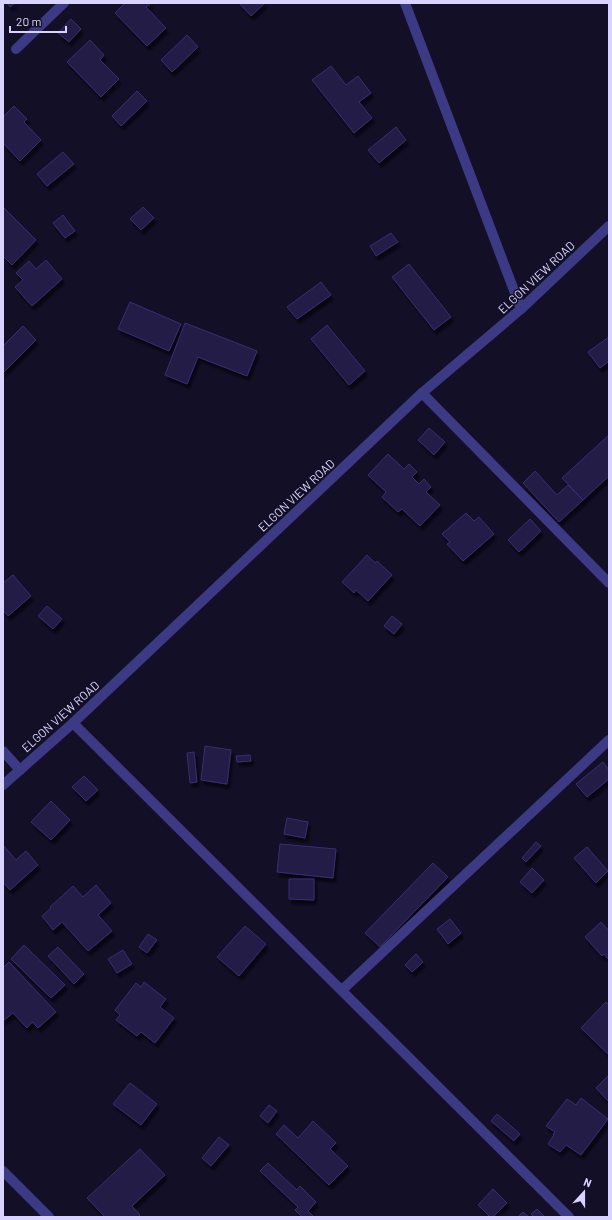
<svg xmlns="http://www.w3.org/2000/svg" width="612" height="1220" font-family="Barlow,sans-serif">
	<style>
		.building { fill: #241b47; stroke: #3b2d73; filter: url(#shadow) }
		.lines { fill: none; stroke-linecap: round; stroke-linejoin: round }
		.minor { stroke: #3d3a85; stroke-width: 10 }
		.labels { text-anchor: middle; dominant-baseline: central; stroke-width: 3; stroke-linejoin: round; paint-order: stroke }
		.street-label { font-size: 12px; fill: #d9d4ff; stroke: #130f26 }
	</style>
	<defs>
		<filter id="shadow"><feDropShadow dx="2.5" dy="4.5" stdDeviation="1" flood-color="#0009"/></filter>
	</defs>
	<rect width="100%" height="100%" fill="#130f26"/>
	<g class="building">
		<polygon points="7,3 15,3 10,7"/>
		<polygon points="125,3 151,3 146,7 166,28 147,46 115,13"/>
		<polygon points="239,3 265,3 251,16"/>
		<polygon points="71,19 81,29 69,42 58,33"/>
		<polygon points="187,35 198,47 172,72 161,60"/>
		<polygon points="90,40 104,55 100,60 119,79 101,97 67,62"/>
		<polygon points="331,66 346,85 358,76 371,93 359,102 372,118 354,133 312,80"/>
		<polygon points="137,91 147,101 121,126 112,116"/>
		<polygon points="14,106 27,119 24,122 41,140 20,161 3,143 3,117"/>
		<polygon points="396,127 406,140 379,163 368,150"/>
		<polygon points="63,152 74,164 47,186 37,174"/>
		<polygon points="3,207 36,240 12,265 3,256"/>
		<polygon points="143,207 154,218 141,230 130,219"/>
		<polygon points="63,215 75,231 65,238 53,223"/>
		<polygon points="391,233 398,242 376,256 370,246"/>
		<polygon points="46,260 62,279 32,306 15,287 23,280 16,273 29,261 36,269"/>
		<polygon points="409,264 451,317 434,330 392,277"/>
		<polygon points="321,282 331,295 297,319 287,307"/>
		<polygon points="130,302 181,324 169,351 118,329"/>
		<polygon points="185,323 257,351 247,376 198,357 187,384 165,375"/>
		<polygon points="327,325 365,371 349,385 311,339"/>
		<polygon points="23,326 36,340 3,373 3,346"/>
		<polygon points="609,337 609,363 608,362 600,368 588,352"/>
		<polygon points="429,428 445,442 434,455 418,440"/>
		<polygon points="609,435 609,476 583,500 562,478"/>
		<polygon points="388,454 404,469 409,464 417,472 412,477 419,484 424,479 431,487 426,492 440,505 420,526 402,509 398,512 382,497 386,492 368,475"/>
		<polygon points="535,471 557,495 568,485 583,500 559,522 523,483"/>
		<polygon points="466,513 474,521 479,517 494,534 463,561 447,544 450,542 442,534"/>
		<polygon points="530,519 541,531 519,552 508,540"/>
		<polygon points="367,555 375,563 377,561 392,575 368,601 356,590 354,593 342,582"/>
		<polygon points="13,575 31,596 8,616 3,610 3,583"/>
		<polygon points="47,606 62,619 53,629 38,616"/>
		<polygon points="392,616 402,624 394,634 384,626"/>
		<polygon points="205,746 231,750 227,784 201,780"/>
		<polygon points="194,752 197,782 190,783 187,753"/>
		<polygon points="250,755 251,761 237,762 236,756"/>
		<polygon points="603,762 609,770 609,779 587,797 576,784"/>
		<polygon points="84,776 98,790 86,801 72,787"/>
		<polygon points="51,801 70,820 51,840 31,822"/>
		<polygon points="287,818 308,822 305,838 284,834"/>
		<polygon points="536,842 541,846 526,862 522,858"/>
		<polygon points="280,844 336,849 333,878 277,872"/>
		<polygon points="3,845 16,860 26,851 38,865 10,890 3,882"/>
		<polygon points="587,847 608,871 596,883 574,858"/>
		<polygon points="433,863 448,877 380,947 365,933"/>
		<polygon points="532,868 544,880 532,893 520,882"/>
		<polygon points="289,879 314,879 314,900 289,899"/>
		<polygon points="96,885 111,903 98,915 112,931 88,951 62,922 53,930 42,916 51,908 50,907 73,886 83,897"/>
		<polygon points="450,919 461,933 448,944 437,929"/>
		<polygon points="601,922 609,931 609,960 604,954 602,956 585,937"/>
		<polygon points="245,926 266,944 239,976 217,957"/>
		<polygon points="148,934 157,940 147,953 139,947"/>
		<polygon points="24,945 65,985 51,998 11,959"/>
		<polygon points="58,947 84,974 74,984 48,956"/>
		<polygon points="123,950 132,964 117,973 108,959"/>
		<polygon points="416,954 423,962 412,972 405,965"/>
		<polygon points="9,962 56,1012 38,1028 32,1022 27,1028 13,1013 4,1020 3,1019 3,968"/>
		<polygon points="144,982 166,999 160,1007 174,1018 155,1043 141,1032 137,1036 116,1020 120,1015 115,1010 136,983 141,987"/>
		<polygon points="606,1002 609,1005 609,1055 581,1028"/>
		<polygon points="609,1075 609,1102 596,1088"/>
		<polygon points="130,1083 157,1104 141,1125 113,1104"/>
		<polygon points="581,1098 608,1119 581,1155 566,1145 560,1152 548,1144 554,1135 553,1134 555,1132 546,1126 567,1099 576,1105"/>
		<polygon points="269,1105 277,1111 268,1123 260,1116"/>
		<polygon points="497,1114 520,1134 514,1141 491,1121"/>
		<polygon points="313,1121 336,1143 330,1149 348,1166 329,1185 276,1134 284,1125 298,1138"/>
		<polygon points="219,1137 229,1145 211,1166 202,1158"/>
		<polygon points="140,1149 165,1175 132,1206 140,1215 138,1217 105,1217 87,1198"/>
		<polygon points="268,1163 297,1190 300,1186 316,1202 308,1211 314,1217 302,1217 295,1210 298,1207 260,1171"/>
		<polygon points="493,1189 507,1203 493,1217 490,1217 478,1205"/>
		<polygon points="537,1209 545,1217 534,1217 531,1214"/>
		<polygon points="523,1212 529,1217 518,1217"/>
	</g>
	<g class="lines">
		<g class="minor">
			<polyline points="405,3 521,309"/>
			<polyline points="16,49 64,3"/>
			<polyline points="422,393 609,583"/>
			<polyline points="73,723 569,1217"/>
			<polyline points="3,751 20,770"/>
			<polyline points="3,785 73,723 422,393 521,309 609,226"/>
			<polyline points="342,990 609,740"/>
			<polyline points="3,1171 49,1217"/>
		</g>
	</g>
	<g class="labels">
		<g class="street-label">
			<text transform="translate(536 277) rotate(-43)">ELGON VIEW ROAD</text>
			<text transform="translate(296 495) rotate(-43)">ELGON VIEW ROAD</text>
			<text transform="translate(60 716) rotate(-42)">ELGON VIEW ROAD</text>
		</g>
	</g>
	<rect width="612" height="1220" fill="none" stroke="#d9d4ff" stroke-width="8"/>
	<g transform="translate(584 1192) rotate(21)" stroke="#130f26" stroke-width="3" paint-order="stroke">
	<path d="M0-3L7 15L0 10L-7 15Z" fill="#d9d4ff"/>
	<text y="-6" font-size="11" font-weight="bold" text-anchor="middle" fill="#d9d4ff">N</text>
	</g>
	<path d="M10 26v6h56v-6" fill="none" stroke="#d9d4ff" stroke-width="2"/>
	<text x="16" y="26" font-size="12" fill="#d9d4ff" stroke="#130f26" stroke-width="3" paint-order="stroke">20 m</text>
</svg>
